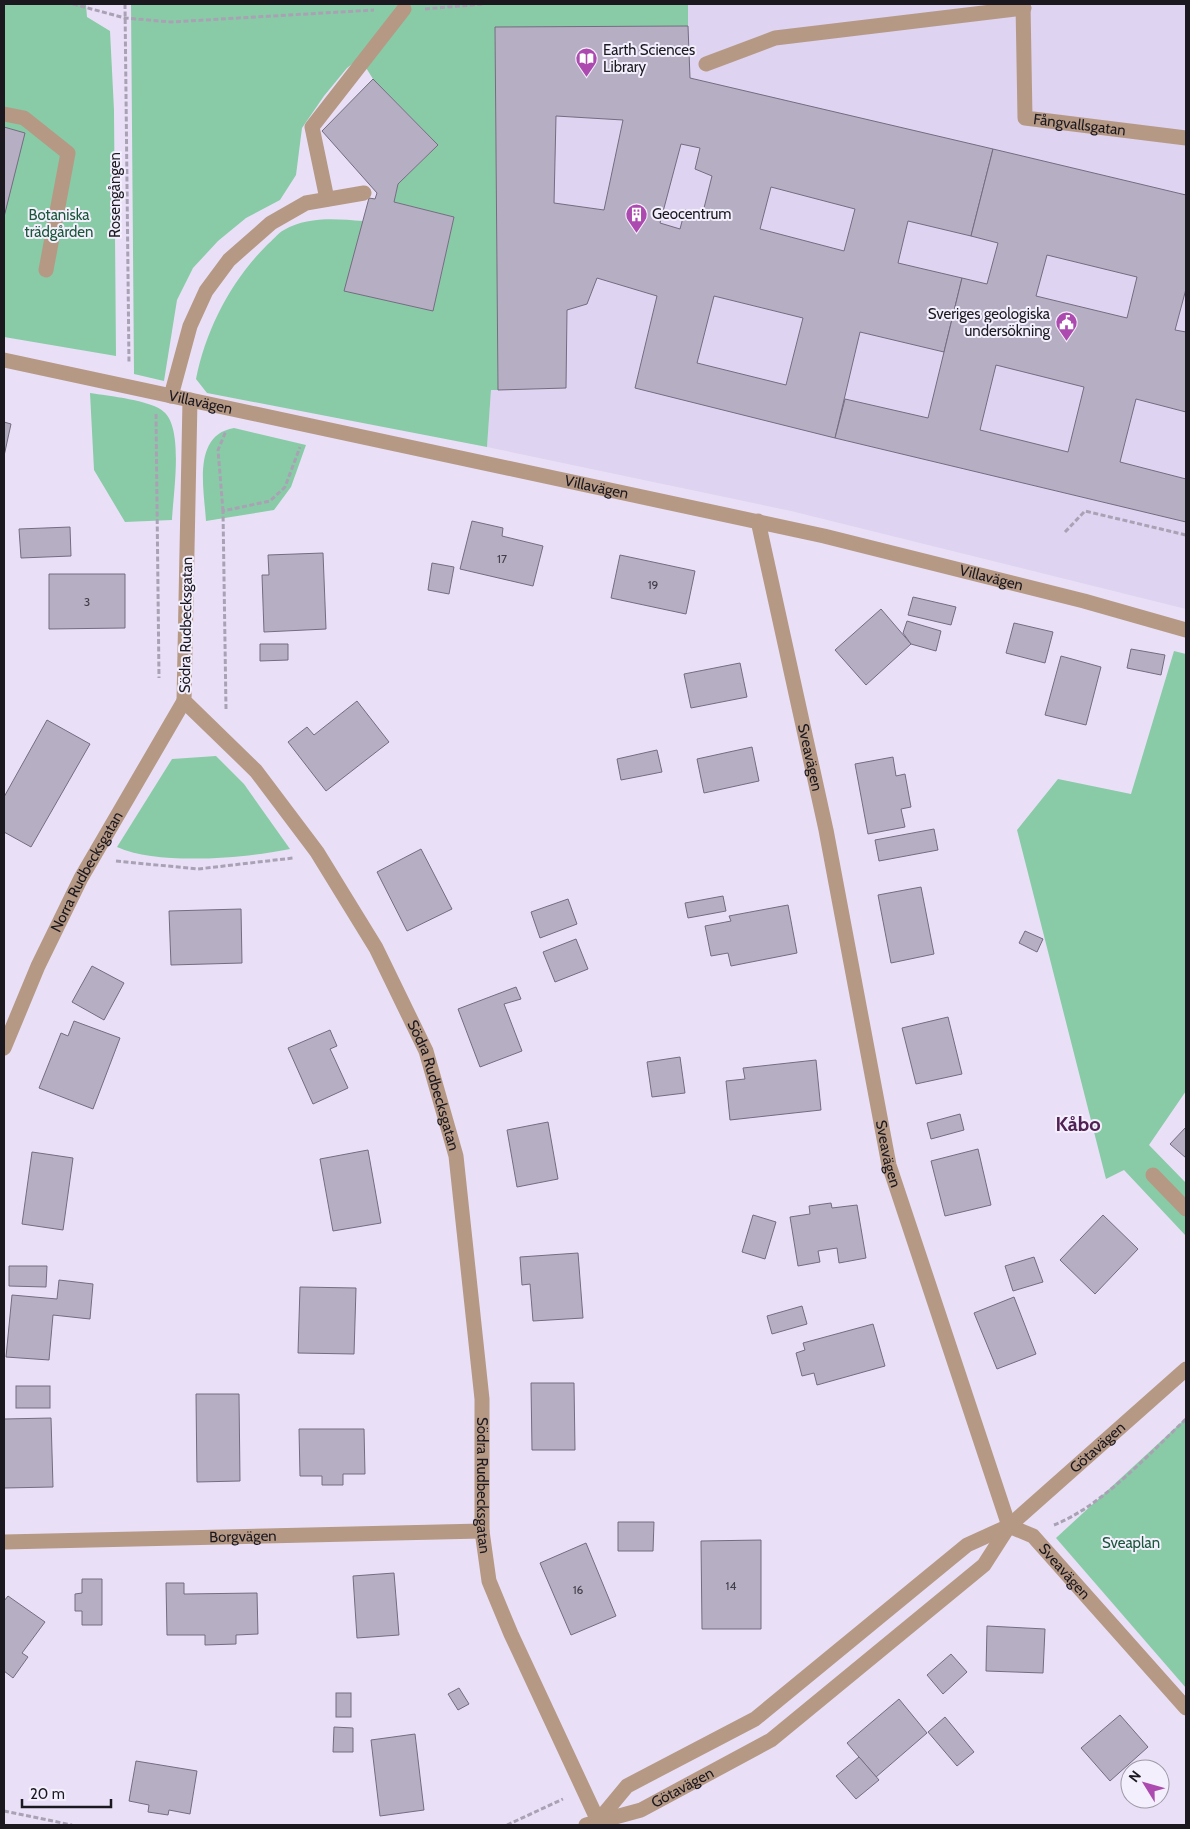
<svg xmlns="http://www.w3.org/2000/svg" width="1190" height="1829" font-family="Cabin,sans-serif">
	<style>
		.built { fill: #ded3f0 }
		.green { fill: #89cba7 }
		.building { fill: #b6afc4; stroke: #746c80; fill-rule: evenodd }
		.lines { fill: none; stroke-linecap: round; stroke-linejoin: round }
		.path { stroke: #a9a2b4; stroke-width: 3; stroke-dasharray: 5 2.5; stroke-linecap: butt }
		.lane { stroke: #b69985; stroke-width: 15 }
		.street { stroke: #b69985; stroke-width: 15 }
		.labels { text-anchor: middle; dominant-baseline: central; stroke-width: 4; stroke-linejoin: round; paint-order: stroke }
		.number-label { font-size: 12px; fill: #423e49 }
		.poi-label { font-size: 15px; fill: #1b1820; stroke: #f4effd; text-anchor: start }
		.street-label { font-size: 15px; fill: #1b1820; stroke: #f4effd }
		.park-label { font-size: 15px; fill: #19563a; stroke: #f4effd }
		.district-label { font-size: 20px; font-weight: bold; fill: #502152; stroke: #f4effd }
	</style>
	<rect width="100%" height="100%" fill="#e9e0f7"/>
	<polygon class="built" points="688,4 1186,4 1186,609 791,511 487,447 491,390 498,390 495,27 688,25"/>
	<g class="green">
		<polygon points="4,4 86,4 87,17 110,31 114,110 116,356 4,337"/>
		<path d="M131 4H688V26L495 28 498 390H491L487 447 207 393 196 379C206 329 231 281 267 245 272 241 278 233 284 230 308 216 337 219 363 221L345 291 433 311 454 217 394 202 398 184 438 145 373 79 360 58 347 68 324 96 302 128 296 175 280 200 246 218 218 241 193 268 177 300 164 381 134 374Z"/>
		<path d="M90 393C108 396 152 400 164 412 184 429 173 495 172 520L125 522 94 470Z"/>
		<path d="M234 428 306 445 291 487 274 510 206 521C204 489 192 435 234 428Z"/>
		<polygon points="1174,651 1186,654 1186,1091 1149,1145 1186,1183 1186,1236 1124,1170 1106,1179 1017,830 1058,779 1131,794"/>
		<path d="M216 756 244 784 290 849C245 858 159 866 117 847L172 759Z"/>
		<polygon points="1186,1418 1186,1688 1056,1538"/>
	</g>
	<g class="building">
		<path d="M688 26 690 78 993 149 971 236 908 221 898 263 962 278 944 352 860 332 835 438 635 388 657 296 597 278 587 304 567 310 566 388 498 390 495 27ZM556 116 623 120 604 210 554 203ZM681 144 700 148 695 169 712 176 702 216 685 210 680 229 660 223ZM771 187 855 209 844 251 760 229ZM714 296 803 318 786 385 697 363Z"/>
		<polygon points="373,79 438,145 398,184 394,202 454,217 433,311 344,291 369,198 375,199 377,193 322,131"/>
		<polygon points="4,127 25,133 4,217"/>
		<path d="M993 149 1186 195V289L1175 330 1186 332V412L1136 399 1120 462 1186 479V522L835 438 845 399 928 418 962 278 987 284 998 243 971 236ZM1047 255 1137 277 1127 318 1036 296ZM996 365 1084 387 1068 452 980 430Z"/>
		<polygon points="4,422 11,424 4,456"/>
		<polygon points="472,521 503,528 502,536 543,546 533,586 460,569"/>
		<polygon points="70,527 71,556 21,558 19,529"/>
		<polygon points="323,553 326,629 264,632 262,575 269,575 268,555"/>
		<polygon points="620,555 695,571 686,614 611,598"/>
		<polygon points="432,563 454,567 449,594 428,590"/>
		<polygon points="49,574 125,574 125,628 49,629"/>
		<polygon points="913,597 956,607 951,625 908,615"/>
		<polygon points="881,609 911,644 866,685 835,650"/>
		<polygon points="907,621 941,631 936,651 911,644 903,633"/>
		<polygon points="1014,623 1053,632 1045,663 1006,653"/>
		<polygon points="260,644 288,644 288,660 260,661"/>
		<polygon points="1131,649 1165,655 1161,675 1127,668"/>
		<polygon points="1061,656 1101,667 1086,725 1045,715"/>
		<polygon points="740,663 747,697 691,708 684,674"/>
		<polygon points="357,701 389,742 326,791 288,742 307,727 314,735"/>
		<polygon points="47,720 90,744 31,847 4,832 4,797"/>
		<polygon points="752,747 759,781 704,793 697,759"/>
		<polygon points="657,750 662,772 621,780 617,759"/>
		<polygon points="893,757 896,776 905,774 911,807 901,809 905,827 868,834 855,764"/>
		<polygon points="934,829 938,850 879,861 875,840"/>
		<polygon points="421,849 452,909 407,931 377,872"/>
		<polygon points="921,887 934,954 891,963 878,895"/>
		<polygon points="723,896 726,911 688,918 685,903"/>
		<polygon points="568,899 577,924 540,938 531,912"/>
		<polygon points="788,905 797,953 731,966 728,953 711,956 705,926 731,921 729,916"/>
		<polygon points="241,909 242,963 171,965 169,911"/>
		<polygon points="1025,931 1043,939 1037,952 1019,943"/>
		<polygon points="576,939 588,969 555,982 543,952"/>
		<polygon points="92,966 124,983 104,1020 72,1002"/>
		<polygon points="516,987 521,999 504,1004 522,1051 480,1067 458,1009"/>
		<polygon points="948,1017 962,1074 916,1084 902,1028"/>
		<polygon points="74,1021 120,1038 93,1109 39,1088 61,1033 68,1036"/>
		<polygon points="330,1030 337,1046 330,1049 348,1088 313,1104 288,1048"/>
		<polygon points="680,1057 685,1093 652,1097 647,1062"/>
		<polygon points="816,1060 821,1110 730,1120 726,1081 745,1079 743,1068"/>
		<polygon points="960,1114 964,1130 931,1139 927,1123"/>
		<polygon points="548,1122 558,1179 517,1187 507,1130"/>
		<polygon points="1186,1127 1186,1158 1170,1144"/>
		<polygon points="978,1149 991,1205 945,1216 931,1161"/>
		<polygon points="368,1150 381,1223 333,1231 320,1159"/>
		<polygon points="32,1152 73,1158 63,1230 22,1224"/>
		<polygon points="831,1203 832,1208 857,1205 866,1258 839,1263 837,1248 818,1251 820,1262 798,1266 790,1217 810,1214 809,1206"/>
		<polygon points="753,1215 776,1222 765,1259 742,1252"/>
		<polygon points="1103,1215 1138,1249 1095,1294 1060,1260"/>
		<polygon points="578,1253 583,1318 533,1321 530,1284 522,1285 520,1257"/>
		<polygon points="1034,1257 1043,1282 1013,1291 1005,1266"/>
		<polygon points="9,1266 47,1266 46,1287 9,1286"/>
		<polygon points="59,1280 93,1284 90,1319 53,1315 49,1360 6,1357 12,1295 57,1299"/>
		<polygon points="300,1287 356,1288 354,1354 298,1353"/>
		<polygon points="1014,1297 1036,1354 997,1369 974,1313"/>
		<polygon points="802,1306 807,1324 772,1334 767,1316"/>
		<polygon points="873,1324 885,1366 817,1385 814,1373 802,1376 796,1353 805,1350 803,1343"/>
		<polygon points="531,1383 574,1383 575,1450 532,1450"/>
		<rect x="16" y="1386" width="34" height="22"/>
		<polygon points="196,1394 239,1394 240,1481 197,1482"/>
		<polygon points="51,1418 53,1487 4,1488 4,1419"/>
		<polygon points="299,1429 364,1429 365,1474 343,1474 343,1485 322,1485 322,1476 300,1476"/>
		<polygon points="618,1522 654,1522 653,1551 618,1551"/>
		<polygon points="761,1540 761,1629 702,1629 701,1541"/>
		<polygon points="586,1543 616,1616 571,1635 540,1563"/>
		<polygon points="394,1573 399,1635 357,1638 353,1576"/>
		<polygon points="82,1579 102,1579 102,1625 82,1625 82,1611 75,1611 75,1594 82,1593"/>
		<polygon points="166,1583 184,1583 184,1594 257,1593 258,1634 236,1635 236,1644 205,1645 205,1635 167,1635"/>
		<polygon points="8,1596 45,1622 22,1653 28,1657 13,1678 4,1671 4,1601"/>
		<polygon points="987,1626 1045,1629 1043,1673 986,1671"/>
		<polygon points="951,1654 967,1672 943,1694 927,1675"/>
		<polygon points="459,1688 469,1704 458,1710 448,1694"/>
		<rect x="336" y="1693" width="15" height="24"/>
		<polygon points="899,1699 927,1733 876,1777 847,1743"/>
		<polygon points="1120,1715 1148,1747 1110,1781 1081,1748"/>
		<polygon points="945,1717 974,1752 957,1766 928,1732"/>
		<polygon points="334,1727 353,1728 353,1752 333,1752"/>
		<polygon points="415,1734 424,1810 380,1816 371,1740"/>
		<polygon points="859,1757 879,1780 856,1799 836,1776"/>
		<polygon points="136,1761 197,1771 190,1814 169,1810 168,1815 148,1812 149,1805 129,1801"/>
	</g>
	<g class="lines">
		<g class="path">
			<polyline points="73,4 125,18 171,22 374,10"/>
			<polyline points="125,4 129,364"/>
			<polyline points="425,9 484,4"/>
			<polyline points="156,414 159,678"/>
			<polyline points="223,511 218,450 226,431"/>
			<polyline points="1065,532 1085,511 1186,535"/>
			<polyline points="226,709 223,511 270,501 285,487 300,447"/>
			<polyline points="116,861 198,869 293,858"/>
			<path d="M1054 1525C1102 1506 1149 1454 1186 1419"/>
			<polyline points="4,1811 72,1825"/>
			<polyline points="507,1825 563,1799"/>
		</g>
		<g class="lane">
			<path id="s1" d="M1023 4 1025 118 1186 138"/>
			<polyline points="706,64 775,38 1024,8"/>
			<polyline points="4,114 24,118 68,153 46,270"/>
			<polyline points="327,199 312,127 404,9"/>
			<polyline points="171,396 190,326 206,291 229,260 271,223 306,203 364,193"/>
			<polyline points="1153,1175 1186,1209"/>
		</g>
		<g class="street">
			<path id="s2" d="M4 360 824 536 1084 601 1186 630"/>
			<path id="s3" d="M190 400 184 701 256 771 317 852 376 948 426 1051 456 1156 482 1399V1531L489 1581 511 1634 600 1825"/>
			<path id="s4" d="M758 521 826 830 889 1165 1009 1526 1033 1536 1186 1708"/>
			<path id="s5" d="M4 1048 38 966 81 878 184 701"/>
			<path id="s6" d="M4 1542 482 1531"/>
			<polyline points="598,1821 627,1786 755,1719 967,1545 1009,1526"/>
			<path id="s7" d="M586 1825 641 1810 771 1740 984 1565 1009 1526 1186 1369"/>
		</g>
	</g>
	<defs>
		<symbol id="library-pin" viewBox="-11 -11 22 30"><path d="M0 17L-7.5 6A9.5 9.5 0 1 1 7.5 6Z" fill="#ac4ab0" stroke="#f4effd"/><path d="M-6-4Q-3-5.5-.7-3.5V5Q-3 3-6 4ZM6-4Q3-5.5 .7-3.5V5Q3 3 6 4Z" fill="#fff"/></symbol>
		<symbol id="building-pin" viewBox="-11 -11 22 30"><path d="M0 17L-7.5 6A9.5 9.5 0 1 1 7.5 6Z" fill="#ac4ab0" stroke="#f4effd"/><path d="M-4-6H4V6H1V3H-1V6H-4ZM-2.5-4.3h1.7v1.8h-1.7ZM.8-4.3h1.7v1.8H.8ZM-2.5-1h1.7V.8h-1.7ZM.8-1h1.7V.8H.8Z" fill="#fff"/></symbol>
		<symbol id="civic-pin" viewBox="-11 -11 22 30"><path d="M0 17L-7.5 6A9.5 9.5 0 1 1 7.5 6Z" fill="#ac4ab0" stroke="#f4effd"/><path d="M-.6-6.5H3V-4.5H.6V-3L4-1V1h2V6H-6V1h2V-1L-.6-3ZM-1.2 2.5V6h2.4V2.5Z" fill="#fff"/></symbol>
	</defs>
	<g fill-rule="evenodd">
		<use href="#library-pin" x="574" y="46" width="25" height="34"/>
		<use href="#building-pin" x="624" y="202" width="25" height="34"/>
		<use href="#civic-pin" x="1054" y="310" width="25" height="34"/>
	</g>
	<g class="labels">
		<g class="number-label">
			<text x="502" y="558">17</text>
			<text x="653" y="584">19</text>
			<text x="87" y="601">3</text>
			<text x="731" y="1585">14</text>
			<text x="578" y="1589">16</text>
		</g>
		<g class="poi-label">
			<text x="603" y="50">Earth Sciences<tspan x="603" dy="17">Library</tspan></text>
			<text x="652" y="214">Geocentrum</text>
			<text x="1050" y="314" text-anchor="end">Sveriges geologiska<tspan x="1050" dy="17">undersökning</tspan></text>
		</g>
		<g class="street-label">
			<text stroke="none"><textPath href="#s1" startOffset="169">Fångvallsgatan</textPath></text>
			<text transform="translate(115 195) rotate(-90)">Rosengången</text>
			<text stroke="none"><textPath href="#s2" startOffset="201">Villavägen</textPath></text>
			<text stroke="none"><textPath href="#s2" startOffset="606">Villavägen</textPath></text>
			<text stroke="none"><textPath href="#s2" startOffset="1011">Villavägen</textPath></text>
			<text transform="translate(186 625) rotate(-89)">Södra Rudbecksgatan</text>
			<text stroke="none"><textPath href="#s4" startOffset="242">Sveavägen</textPath></text>
			<text stroke="none"><textPath href="#s5" startOffset="195">Norra Rudbecksgatan</textPath></text>
			<text stroke="none"><textPath href="#s3" startOffset="765">Södra Rudbecksgatan</textPath></text>
			<text stroke="none"><textPath href="#s4" startOffset="646">Sveavägen</textPath></text>
			<text stroke="none"><textPath href="#s7" startOffset="645">Götavägen</textPath></text>
			<text stroke="none"><textPath href="#s3" startOffset="1170">Södra Rudbecksgatan</textPath></text>
			<text stroke="none"><textPath href="#s6" startOffset="239">Borgvägen</textPath></text>
			<text stroke="none"><textPath href="#s4" startOffset="1111">Sveavägen</textPath></text>
			<text stroke="none"><textPath href="#s7" startOffset="104">Götavägen</textPath></text>
		</g>
		<g class="park-label">
			<text x="59" y="215">Botaniska<tspan x="59" dy="17">trädgården</tspan></text>
			<text x="1131" y="1543">Sveaplan</text>
		</g>
		<g class="district-label">
			<text x="1078" y="1124">Kåbo</text>
		</g>
	</g>
	<rect width="1190" height="1829" fill="none" stroke="#1b1820" stroke-width="10"/>
	<g transform="translate(1145 1784) rotate(307)"><circle r="24" fill="#f4effd" stroke="#9d99a5"/>
	<path d="M0-4L9 19L0 12L-9 19Z" fill="#ac4ab0"/>
	<text y="-8" font-size="14" font-weight="bold" text-anchor="middle" fill="#1b1820">N</text>
	</g>
	<path d="M22 1799v8h89v-8" fill="none" stroke="#1b1820" stroke-width="2.5"/>
	<text x="30" y="1799" font-size="15" fill="#1b1820" stroke="#f4effd" stroke-width="4" paint-order="stroke">20 m</text>
</svg>
